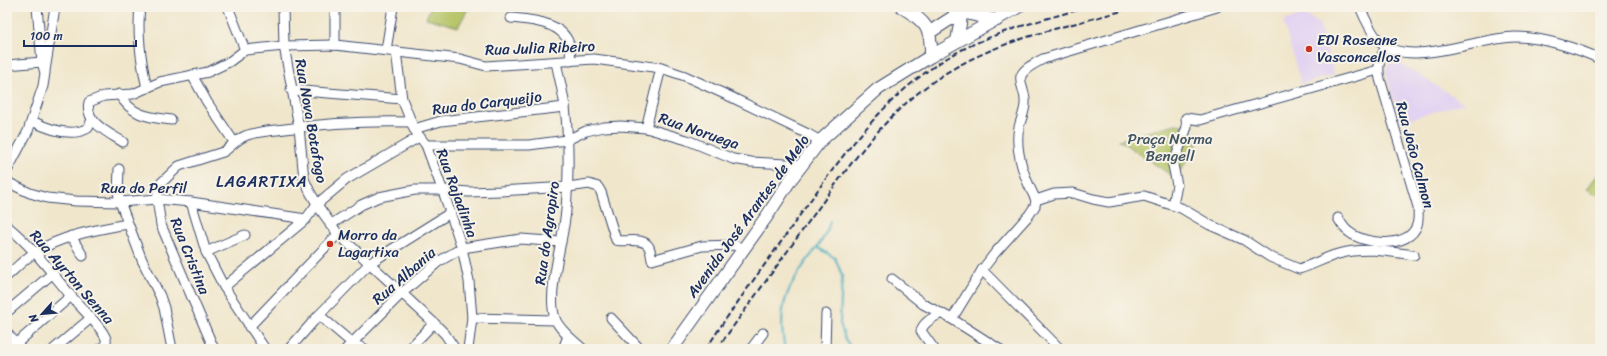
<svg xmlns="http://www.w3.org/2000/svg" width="1607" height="356" font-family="Sriracha,sans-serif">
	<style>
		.built { fill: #e3d3f2 }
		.green { fill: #b6c466; stroke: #687a62 }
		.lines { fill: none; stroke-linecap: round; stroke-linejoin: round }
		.stream { stroke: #44aec3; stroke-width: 2 }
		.minor-casing { stroke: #3b4a6e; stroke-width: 11 }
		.major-casing { stroke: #3b4a6e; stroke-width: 14 }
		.minor { stroke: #fff; stroke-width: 9 }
		.major { stroke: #fff; stroke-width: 12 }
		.rail { stroke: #1b2f5e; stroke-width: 2; stroke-dasharray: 6 3; stroke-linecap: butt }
		.poi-dot { fill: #c8321e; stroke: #f7f3e8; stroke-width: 1.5 }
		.labels { text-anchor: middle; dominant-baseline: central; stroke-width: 4; stroke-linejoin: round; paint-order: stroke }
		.poi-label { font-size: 15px; fill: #1b2f5e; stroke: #f7f3e8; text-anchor: start }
		.street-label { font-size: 15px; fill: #1b2f5e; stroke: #f7f3e8 }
		.park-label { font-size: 15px; fill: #425460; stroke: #f7f3e8 }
		.neighbourhood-label { font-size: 16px; letter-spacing: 1px; fill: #1b2f5e; stroke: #f7f3e8 }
	</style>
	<rect width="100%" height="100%" fill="#f7f3e8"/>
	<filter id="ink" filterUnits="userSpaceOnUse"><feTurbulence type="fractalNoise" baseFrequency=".025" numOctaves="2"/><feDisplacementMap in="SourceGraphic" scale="8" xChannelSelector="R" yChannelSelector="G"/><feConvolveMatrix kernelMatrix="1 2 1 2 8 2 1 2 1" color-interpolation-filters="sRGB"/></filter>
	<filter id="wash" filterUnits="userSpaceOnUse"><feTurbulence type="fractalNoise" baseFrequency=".012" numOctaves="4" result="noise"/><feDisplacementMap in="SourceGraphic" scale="16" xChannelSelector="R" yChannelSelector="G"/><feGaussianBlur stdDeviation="0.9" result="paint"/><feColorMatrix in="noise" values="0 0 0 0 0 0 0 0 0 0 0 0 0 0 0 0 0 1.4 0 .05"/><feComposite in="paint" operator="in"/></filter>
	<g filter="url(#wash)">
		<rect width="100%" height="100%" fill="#f0e6cb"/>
		<g class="built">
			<polygon points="1305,15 1319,24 1334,75 1301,84 1283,21"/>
			<polygon points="1396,61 1400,63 1464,103 1400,122 1386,71 1388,65"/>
		</g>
		<g class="green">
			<polygon points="431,7 469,7 458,27 426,18"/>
			<path d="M1175 124C1188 124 1196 133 1197 146L1175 178 1119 140Z"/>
			<polygon points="1600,171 1600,197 1587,189"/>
		</g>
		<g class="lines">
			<g class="stream">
				<polyline points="817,247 835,258 842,275 840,323 845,339 852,349"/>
				<path d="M785 349C777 310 785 290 809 258 818 246 827 236 830 221"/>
			</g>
		</g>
	</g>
	<g filter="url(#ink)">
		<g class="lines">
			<defs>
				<g id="minor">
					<path d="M140 7C137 34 141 62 147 88"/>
					<polyline points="228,7 245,50"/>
					<polyline points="283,7 284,46 299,127 304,179 310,192 320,209 338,234 434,323 445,334 455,349"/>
					<path d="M1360 7C1365 19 1371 32 1379 41 1407 70 1479 37 1515 37 1541 37 1577 48 1600 59"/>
					<path d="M511 18C531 20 566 22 570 48 571 52 570 57 570 61"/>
					<polyline points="335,45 335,7"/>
					<polyline points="386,50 393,7"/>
					<polyline points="396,51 402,99 414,129 426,145 445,197 462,248 469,281 472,318 468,349"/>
					<path d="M556 62C559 77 563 92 565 107 569 141 569 176 566 210 564 239 546 292 555 318 558 329 575 342 583 349"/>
					<polyline points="7,65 42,62"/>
					<polyline points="45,71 55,7"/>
					<polyline points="192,75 207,102 234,142"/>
					<polyline points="291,90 402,99"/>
					<path d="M119 94C132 116 148 117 171 120"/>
					<path d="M32 121C48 129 71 138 88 128L92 120"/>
					<polyline points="646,128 661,68"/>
					<polyline points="414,129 441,121 565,107"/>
					<path d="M123 142C109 133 84 122 89 102L104 96 133 94 160 82 208 72 229 62 245 50 284 46 335 45 460 59 486 66 594 59 661 68 685 76 731 97 808 134 820 141"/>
					<polyline points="426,145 529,145 567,140 586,131 604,127 621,126 646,128 687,140 733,159 751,162 802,165"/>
					<polyline points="119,169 118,192 120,202 142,260 160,296 164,308 172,349"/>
					<polyline points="7,171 28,131 43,86 45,73 42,62 37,7"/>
					<polyline points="7,182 30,193 47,198 76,201 120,202 157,199 191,202 306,219"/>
					<path d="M1036 200 1054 194 1073 193 1093 199 1109 202 1144 196 1181 208 1210 225 1244 240 1270 257 1299 269C1313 265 1328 256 1342 253 1365 247 1392 252 1414 255"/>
					<polyline points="191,202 206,252 224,287 265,349"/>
					<polyline points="1173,205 1177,185 1173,165 1187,127 1186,118 1200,120 1378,70"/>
					<path d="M1338 218C1341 223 1344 229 1349 232 1365 245 1409 249 1417 225 1419 219 1418 212 1418 207L1380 79C1377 66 1380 58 1386 47"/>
					<path d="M330 225 361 205 379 197 415 190H442L469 192 500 191 568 187 589 184 598 187 601 192 616 240C623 243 643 236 649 247 651 251 651 256 652 260L702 246 734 245 744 249"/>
					<path d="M7 226C32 246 51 272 71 296 79 306 103 328 106 339 107 344 104 346 100 349"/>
					<polyline points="71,236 83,256"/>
					<polyline points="206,252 245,235"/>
					<polyline points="982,270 1060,349"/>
					<path d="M7 276C16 268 25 258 36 252 63 235 96 230 127 224"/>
					<polyline points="892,279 923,304 952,319 999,349"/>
					<polyline points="224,287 306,219 317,204 347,179 419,137"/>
					<polyline points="7,312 53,273"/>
					<polyline points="319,315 352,343 365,349"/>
					<polyline points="472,318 555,320"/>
					<polyline points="611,318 640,349"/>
					<path d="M952 319 982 270 995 253 1029 215 1035 206 1036 200C1025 179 1014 151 1019 127 1021 118 1026 110 1025 100 1025 92 1019 83 1021 76 1024 68 1036 63 1043 59L1217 7"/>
					<polyline points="249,327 338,234"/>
					<polyline points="7,333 21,349"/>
					<polyline points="17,343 71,296"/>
					<polyline points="54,349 91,318"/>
					<path d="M214 349 161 225 157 199 159 185 179 166 223 152C231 147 236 140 245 136 258 131 271 131 285 129 326 123 369 121 411 122"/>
					<polyline points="289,349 319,315 370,263 450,213"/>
					<polyline points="346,349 402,293 438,262 462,248 521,239 561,242"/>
					<polyline points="409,349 434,323"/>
					<polyline points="563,349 568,336"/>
					<polyline points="751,349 763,333"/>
					<polyline points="825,349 826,314"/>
					<path d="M934 349 921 331C923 322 934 317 941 313"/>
				</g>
				<g id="major">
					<path d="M902 7C925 21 932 28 931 56"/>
					<polyline points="952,7 961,12 997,20"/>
					<polyline points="930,32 961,12"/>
					<polyline points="957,41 960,24 961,12"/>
					<polyline points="672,349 767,216 791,179 820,141 878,89 931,56 1018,7"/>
				</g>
			</defs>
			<use href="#minor" class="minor-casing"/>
			<use href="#major" class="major-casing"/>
			<use href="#minor" class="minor"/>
			<use href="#major" class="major"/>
			<g class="rail">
				<path d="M706 349 723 323C748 287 775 251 800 215 844 153 887 92 954 54 996 31 1042 20 1088 7"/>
				<path d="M717 349C747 307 777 266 807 224 851 163 891 103 958 66 1012 36 1077 24 1136 7"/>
			</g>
		</g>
	</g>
	<g class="poi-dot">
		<circle cx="1309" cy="49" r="4"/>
		<circle cx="330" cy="244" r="4"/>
	</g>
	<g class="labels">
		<g class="poi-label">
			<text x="1317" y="40">EDI Roseane<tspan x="1317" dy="17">Vasconcellos</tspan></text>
			<text x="338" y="235">Morro da<tspan x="338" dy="17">Lagartixa</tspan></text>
		</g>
		<g class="street-label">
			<text transform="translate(540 48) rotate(-2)">Rua Julia Ribeiro</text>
			<text transform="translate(487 103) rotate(-7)">Rua do Carqueijo</text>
			<text transform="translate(311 121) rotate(80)">Rua Nova Botafogo</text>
			<text transform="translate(699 131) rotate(19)">Rua Noruega</text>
			<text transform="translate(1415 155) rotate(75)">Rua João Calmon</text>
			<text x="144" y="188">Rua do Perfil</text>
			<text transform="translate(457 193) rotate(70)">Rua Rajadinha</text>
			<text transform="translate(748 216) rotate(-54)">Avenida José Arantes de Melo</text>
			<text transform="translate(547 233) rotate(-82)">Rua do Agropiro</text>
			<text transform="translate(190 256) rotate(68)">Rua Cristina</text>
			<text transform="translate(404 276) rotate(-41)">Rua Albania</text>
			<text transform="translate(72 277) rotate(49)">Rua Ayrton Senna</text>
		</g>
		<g class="park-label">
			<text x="1170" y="139">Praça Norma<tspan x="1170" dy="17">Bengell</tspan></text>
		</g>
		<g class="neighbourhood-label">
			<text x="262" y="181">LAGARTIXA</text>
		</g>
	</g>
	<rect width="1607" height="356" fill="none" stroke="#f7f3e8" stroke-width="24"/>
	<g transform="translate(42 314) rotate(243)" stroke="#f7f3e8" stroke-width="3" paint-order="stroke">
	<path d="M0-3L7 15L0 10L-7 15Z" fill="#1b2f5e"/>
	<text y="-6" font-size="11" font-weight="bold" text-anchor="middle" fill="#1b2f5e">N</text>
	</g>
	<path d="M24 40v6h112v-6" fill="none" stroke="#1b2f5e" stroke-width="2"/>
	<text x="30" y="40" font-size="12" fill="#1b2f5e" stroke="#f7f3e8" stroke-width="3" paint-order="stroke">100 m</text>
</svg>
